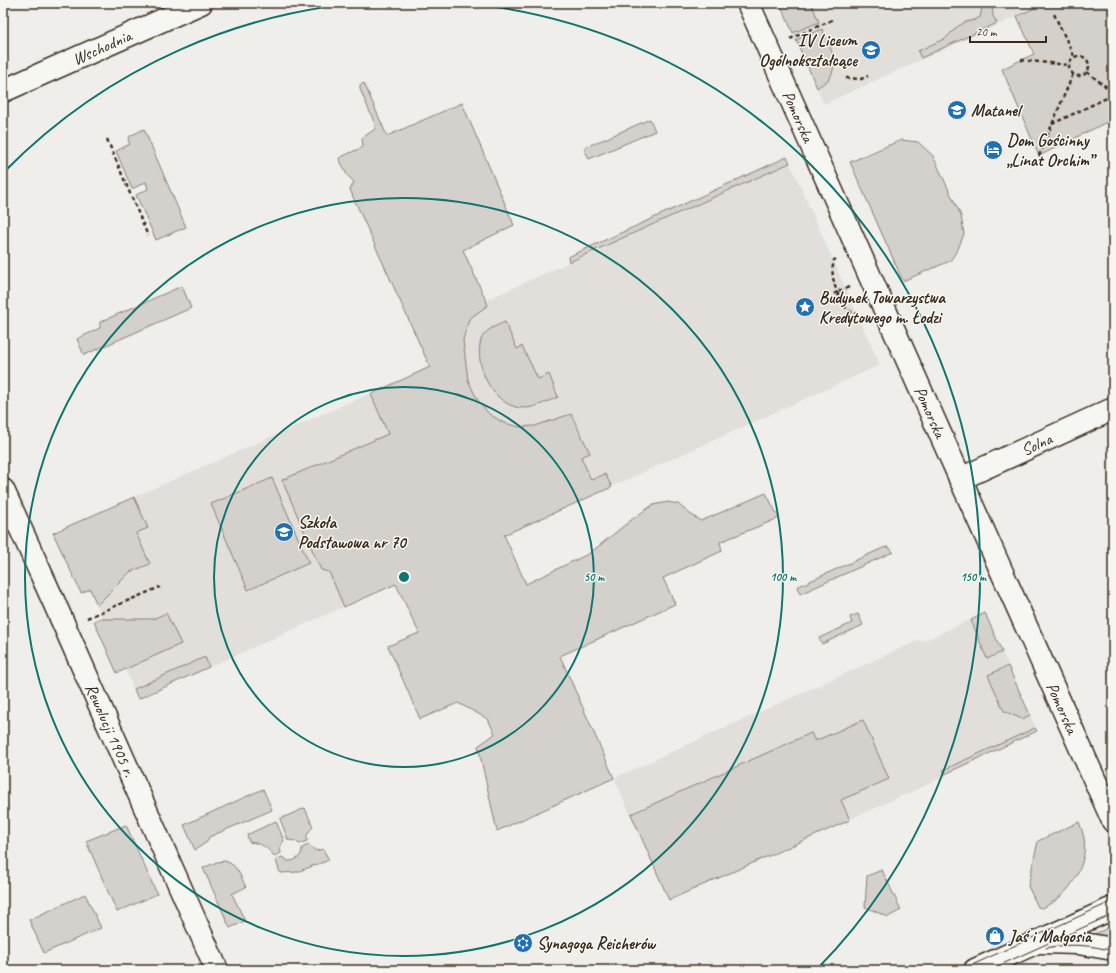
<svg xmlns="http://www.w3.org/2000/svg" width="1116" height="973" font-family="Caveat,sans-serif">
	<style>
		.built { fill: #e2dfdb }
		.green { fill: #d4d1cc; stroke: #887e75 }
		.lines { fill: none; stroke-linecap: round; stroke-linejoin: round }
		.street-casing { stroke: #3b2a1e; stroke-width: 25 }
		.secondary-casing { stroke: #3b2a1e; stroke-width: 25 }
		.path { stroke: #3b2a1e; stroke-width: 2.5; stroke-dasharray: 4 3; stroke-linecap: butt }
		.street { stroke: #f6f6f2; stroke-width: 22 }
		.secondary { stroke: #f6f6f2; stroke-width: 22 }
		.tram { stroke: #3b2a1e; stroke-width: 1 }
		.ring { fill: none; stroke: #0f766e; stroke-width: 2 }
		.labels { text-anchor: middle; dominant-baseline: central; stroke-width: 3; stroke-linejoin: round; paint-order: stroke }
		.poi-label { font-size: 17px; font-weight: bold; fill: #3b2a1e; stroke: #f6f6f2; text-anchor: start }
		.street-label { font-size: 17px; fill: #3b2a1e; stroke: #f6f6f2 }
		.centre { fill: #0f766e; stroke: #f6f6f2; stroke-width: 2 }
		.ring-label { font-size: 12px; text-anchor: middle; font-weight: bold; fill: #0f766e; stroke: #f6f6f2; stroke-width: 3; stroke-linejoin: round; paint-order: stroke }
	</style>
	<rect width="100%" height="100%" fill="#efeeea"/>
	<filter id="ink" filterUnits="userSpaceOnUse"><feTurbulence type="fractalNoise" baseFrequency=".025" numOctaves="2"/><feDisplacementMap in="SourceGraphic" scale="8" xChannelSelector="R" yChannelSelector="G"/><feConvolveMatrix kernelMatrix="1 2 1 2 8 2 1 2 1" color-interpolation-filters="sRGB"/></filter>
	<g filter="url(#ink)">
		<g class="built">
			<polygon points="780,3 1046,3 824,104"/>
			<polygon points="790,163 880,365 504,535 138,699 63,528 430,367 415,332"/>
			<polygon points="985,613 1037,731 945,774 946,776 911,792 669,900 614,778 919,640 921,642"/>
		</g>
		<g class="green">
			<polygon points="780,3 811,3 819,22 793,33"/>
			<polygon points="982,3 992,4 993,16 997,23 921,58 918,51 946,38 957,27 965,22 975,20 980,17 981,14"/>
			<polygon points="1046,3 1113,3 1113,119 1039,156 1002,69 1034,54 1017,16"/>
			<path d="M822 29C829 45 841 64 828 80 825 83 820 85 817 88L796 40Z"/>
			<polygon points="364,83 387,136 462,103 514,225 463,250 488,305 469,319 463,340 468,380 477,399 489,414 504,423 520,427 535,426 571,414 590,453 581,457 591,480 605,474 612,487 504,535 526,584 590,553 635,517 653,505 668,502 678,504 690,514 701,521 766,493 779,518 720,542 722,551 663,578 675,604 560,656 614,778 497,831 478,746 495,734 488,719 458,703 420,719 388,646 419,633 396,584 344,607 329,572 321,570 282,480 388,434 371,394 430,367 350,190 354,182 347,175 339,158 363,147 362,138 375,129 375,124 360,89 360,85"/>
			<polygon points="650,119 655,131 589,159 584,148"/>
			<polygon points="144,129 186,227 156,240 136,195 148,189 146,182 132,189 116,151 130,144 128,140 130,136"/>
			<polygon points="901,140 918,142 933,156 961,216 964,234 958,249 950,261 903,281 850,162"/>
			<polygon points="787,157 790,163 569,262 568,257"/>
			<polygon points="182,286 191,308 84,355 77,339 100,328 100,322"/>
			<path d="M505 322 517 349 522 346 538 379 549 374 558 397C548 401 537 407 526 408 495 410 473 367 481 340 484 330 496 326 505 322Z"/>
			<polygon points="272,478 309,563 248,590 211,504"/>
			<polygon points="134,497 148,528 136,533 150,564 130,572 97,605 90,589 81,593 53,533"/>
			<polygon points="887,547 890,548 893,552 800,594 797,587 883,548"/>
			<polygon points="166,613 181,644 117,673 94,621 103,617 104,619 153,619"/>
			<polygon points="985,613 1002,652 987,659 971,620"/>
			<polygon points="858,614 863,625 822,644 819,638 852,623 850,617"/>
			<polygon points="205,657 209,667 138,699 134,689"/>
			<polygon points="1008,666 1030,715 1022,719 1004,711 988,675"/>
			<polygon points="863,720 889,779 841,800 850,820 669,900 631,814 811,733 815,741"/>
			<polygon points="1035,728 1037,731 945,774 943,770"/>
			<polygon points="263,789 272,810 209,837 207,842 195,850 184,825"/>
			<path d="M305 808 313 827C308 832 306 835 307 841L299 844 296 841 288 840 280 819Z"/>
			<path d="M276 821 284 841C280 845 280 848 281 853L274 856C267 847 261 843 249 842L247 835Z"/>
			<path d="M1079 822C1080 826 1082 830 1083 834 1089 855 1077 882 1061 896 1056 901 1049 904 1043 908L1038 907 1028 886 1038 841Z"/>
			<polygon points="126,825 157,894 117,912 86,841"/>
			<path d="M309 845 316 851 323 849 329 860 297 872 281 873 279 870 276 860 282 857 288 861C296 861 302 857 302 848Z"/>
			<path d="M225 861C238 865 240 876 246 887L232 894 245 921 230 928 203 868 217 862Z"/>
			<polygon points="882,870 901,910 888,917 865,907 867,876"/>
			<polygon points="85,894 101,928 44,953 29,920"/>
			<polygon points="1113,926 1113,939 1094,934"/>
		</g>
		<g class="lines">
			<defs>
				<g id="street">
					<path id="s1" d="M960 479 1113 409"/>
				</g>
				<g id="secondary">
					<path id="s2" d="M748 3 1113 821"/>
					<path id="s3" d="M3 91 201 3"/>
					<path id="s4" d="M3 490 53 600 217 970"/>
					<polyline points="1042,942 1078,943 1113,949"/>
					<polyline points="975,970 1113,908"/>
				</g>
			</defs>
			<use href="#street" class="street-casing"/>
			<use href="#secondary" class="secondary-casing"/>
			<g class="path">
				<polyline points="1054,14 1074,56"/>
				<polyline points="790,39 834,19"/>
				<circle cx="1079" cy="66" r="10"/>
				<polyline points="1021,60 1068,65"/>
				<polyline points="1087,72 1113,92"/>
				<polyline points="846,78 861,79 868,76"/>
				<polyline points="1052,124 1113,95"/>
				<polyline points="107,139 148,236"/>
				<polyline points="1039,156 1073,74"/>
				<path d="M849 287 837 292C842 303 848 316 862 314"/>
				<path d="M834 294 837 292C833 281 831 272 834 260L836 259"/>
				<polyline points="87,618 160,587"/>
			</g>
			<use href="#street" class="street"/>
			<use href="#secondary" class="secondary"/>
			<g class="tram">
				<path d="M1046 948C1069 943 1091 945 1113 951"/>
				<polyline points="961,970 1113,901"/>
				<polyline points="989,970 1113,914"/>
			</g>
		</g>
	</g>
	<g class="ring">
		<circle cx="404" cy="577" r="190"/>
		<circle cx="404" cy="577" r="379"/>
		<path d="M5 171A569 569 0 0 1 817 969"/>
	</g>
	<defs>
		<symbol id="school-disc" viewBox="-11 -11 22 22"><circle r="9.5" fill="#1f6fb2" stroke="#f6f6f2"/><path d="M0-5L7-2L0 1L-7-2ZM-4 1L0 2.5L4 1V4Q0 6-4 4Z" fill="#fff"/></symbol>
		<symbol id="hotel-disc" viewBox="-11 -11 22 22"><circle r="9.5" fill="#1f6fb2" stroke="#f6f6f2"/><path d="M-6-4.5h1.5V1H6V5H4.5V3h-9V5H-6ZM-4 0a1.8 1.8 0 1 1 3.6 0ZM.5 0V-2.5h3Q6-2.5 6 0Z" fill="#fff"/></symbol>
		<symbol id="sight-disc" viewBox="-11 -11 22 22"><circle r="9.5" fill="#1f6fb2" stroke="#f6f6f2"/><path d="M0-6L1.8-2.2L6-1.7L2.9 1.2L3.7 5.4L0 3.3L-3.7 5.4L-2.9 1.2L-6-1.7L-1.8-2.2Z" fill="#fff"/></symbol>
		<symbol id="shop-disc" viewBox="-11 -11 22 22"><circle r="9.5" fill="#1f6fb2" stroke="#f6f6f2"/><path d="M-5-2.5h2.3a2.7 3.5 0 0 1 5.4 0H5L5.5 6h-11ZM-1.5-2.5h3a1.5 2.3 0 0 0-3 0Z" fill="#fff"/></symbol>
		<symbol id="synagogue-disc" viewBox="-11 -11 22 22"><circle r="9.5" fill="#1f6fb2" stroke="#f6f6f2"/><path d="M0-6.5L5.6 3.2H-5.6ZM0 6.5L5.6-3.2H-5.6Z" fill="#fff"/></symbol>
	</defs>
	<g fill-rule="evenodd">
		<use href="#school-disc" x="860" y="39" width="22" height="22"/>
		<use href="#school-disc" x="946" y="99" width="22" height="22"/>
		<use href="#hotel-disc" x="982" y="139" width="22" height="22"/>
		<use href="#sight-disc" x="794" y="296" width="22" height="22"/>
		<use href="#school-disc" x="273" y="521" width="22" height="22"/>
		<use href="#shop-disc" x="984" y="925" width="22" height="22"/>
		<use href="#synagogue-disc" x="512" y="932" width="22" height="22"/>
	</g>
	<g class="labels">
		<g class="poi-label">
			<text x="857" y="40" text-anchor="end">IV Liceum<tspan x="857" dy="20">Ogólnokształcące</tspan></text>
			<text x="971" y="110">Matanel</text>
			<text x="1007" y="140">Dom Gościnny<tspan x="1007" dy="20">„Linat Orchim”</tspan></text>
			<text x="819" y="297">Budynek Towarzystwa<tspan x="819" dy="20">Kredytowego m. Łodzi</tspan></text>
			<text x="298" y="522">Szkoła<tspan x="298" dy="20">Podstawowa nr 70</tspan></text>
			<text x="1009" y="936">Jaś i Małgosia</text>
			<text x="537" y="943">Synagoga Reicherów</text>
		</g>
		<g class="street-label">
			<text stroke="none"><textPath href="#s3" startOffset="108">Wschodnia</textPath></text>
			<text stroke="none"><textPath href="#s2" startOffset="124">Pomorska</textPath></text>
			<text stroke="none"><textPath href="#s2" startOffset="448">Pomorska</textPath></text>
			<text stroke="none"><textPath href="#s1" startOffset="84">Solna</textPath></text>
			<text stroke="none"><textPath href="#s2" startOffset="772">Pomorska</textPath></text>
			<text stroke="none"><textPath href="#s4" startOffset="263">Rewolucji 1905 r.</textPath></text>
		</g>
	</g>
	<circle cx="404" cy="577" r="6" class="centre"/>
	<g class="ring-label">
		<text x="594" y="581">50 m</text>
		<text x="783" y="581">100 m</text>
		<text x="973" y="581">150 m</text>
	</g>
	<rect width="1116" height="973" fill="none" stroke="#f6f6f2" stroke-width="16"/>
	<rect x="8" y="8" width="1100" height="957" fill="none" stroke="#3b2a1e" stroke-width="1.5" filter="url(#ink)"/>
	<path d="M970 36v6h76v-6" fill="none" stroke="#3b2a1e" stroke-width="2"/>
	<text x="976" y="36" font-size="12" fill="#3b2a1e" stroke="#f6f6f2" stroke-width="3" paint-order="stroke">20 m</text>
</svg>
